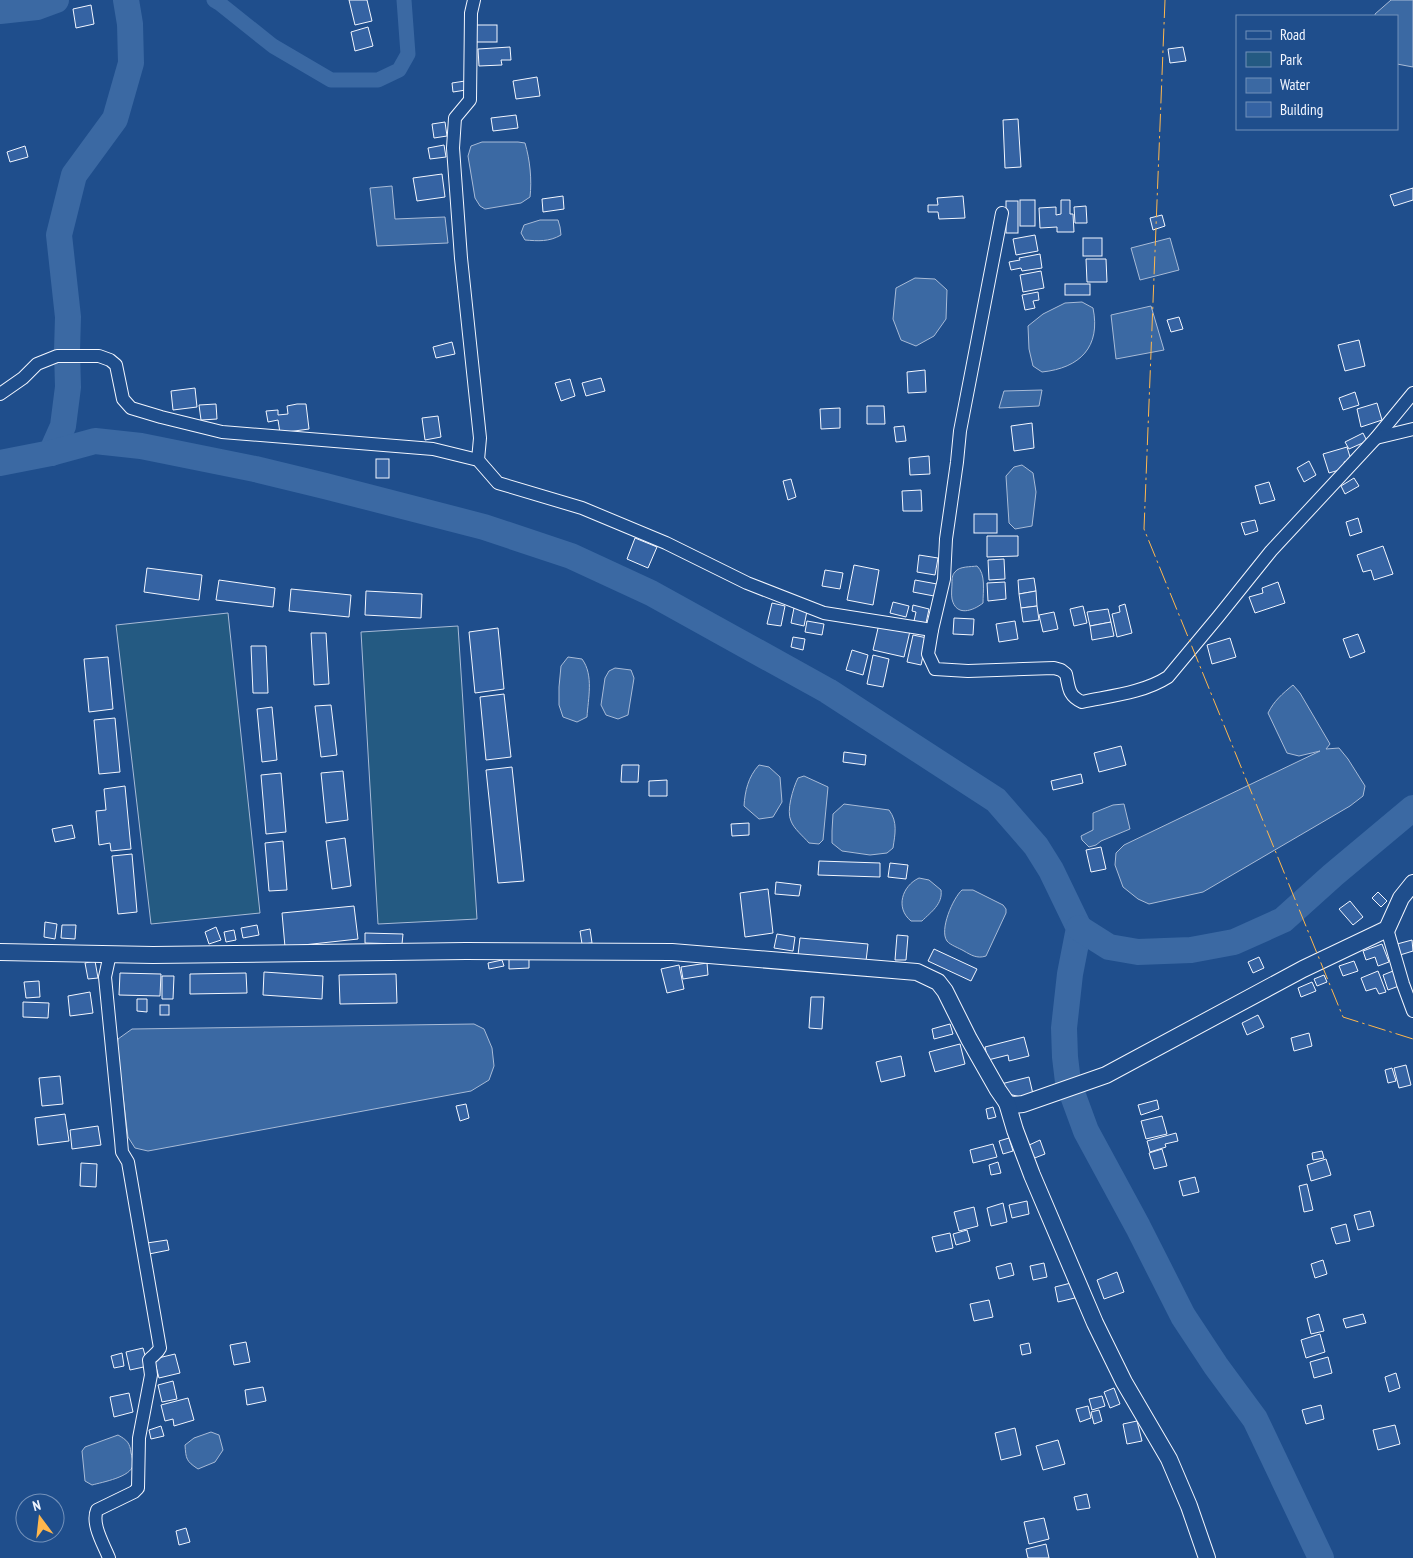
<svg xmlns="http://www.w3.org/2000/svg" width="1413" height="1558" font-family="'PT Sans Narrow',sans-serif">
	<style>
		.green { fill: #245a82; stroke: #a8bbd7 }
		.water { fill: #3b69a3; stroke: #a8bbd7 }
		.lines { fill: none; stroke-linecap: round; stroke-linejoin: round }
		.canal { stroke: #3b69a3; stroke-width: 15 }
		.river { stroke: #3b69a3; stroke-width: 26 }
		.building { fill: #3563a3; stroke: #f2f6ff }
		.minor-casing { stroke: #f2f6ff; stroke-width: 14 }
		.tertiary-casing { stroke: #f2f6ff; stroke-width: 18 }
		.minor { stroke: #1f4e8c; stroke-width: 12 }
		.tertiary { stroke: #1f4e8c; stroke-width: 16 }
		.power { stroke: #ffb74d; stroke-width: 1; stroke-dasharray: 18 4 2.5 4; stroke-linecap: butt }
	</style>
	<rect width="100%" height="100%" fill="#1f4e8c"/>
	<g class="green">
		<polygon points="228,613 260,913 151,924 116,625"/>
		<polygon points="458,626 477,919 378,924 361,632"/>
	</g>
	<g class="water">
		<polygon points="1391,0 1413,0 1413,67 1397,64 1397,16 1375,16 1375,14"/>
		<path d="M482 142H518L525 143C530 160 532 180 530 197L521 203 485 209 480 206 475 198 468 156 471 146Z"/>
		<polygon points="392,186 395,219 445,217 448,243 377,246 370,188"/>
		<path d="M540 220H558L560 227 561 235C549 242 538 241 525 240L521 233 524 225Z"/>
		<polygon points="1170,238 1179,270 1140,280 1131,248"/>
		<polygon points="915,278 935,279 947,290 946,319 934,336 916,346 901,340 893,319 896,288"/>
		<path d="M1082 302 1093 308C1101 347 1080 368 1042 372L1033 366 1029 349 1028 326 1043 314 1065 303Z"/>
		<polygon points="1151,306 1164,350 1116,359 1111,315"/>
		<polygon points="1042,390 1039,406 999,408 1004,391"/>
		<polygon points="1022,465 1033,473 1036,492 1032,526 1015,529 1009,523 1006,476 1014,467"/>
		<path d="M977 566C986 574 983 591 983 603 973 611 956 617 952 599 951 594 952 588 952 583 952 579 952 575 955 572 959 566 971 567 977 566Z"/>
		<path d="M568 657 582 659C594 675 588 699 587 717L577 722 563 717 559 705V687L561 666Z"/>
		<polygon points="615,668 631,670 634,678 628,715 618,719 606,715 601,705 605,678 609,671"/>
		<path d="M1293 685 1300 693 1330 744 1326 749 1339 748 1348 759 1365 786 1363 796 1350 806 1203 892 1149 904 1138 899 1123 887 1115 865 1116 853 1124 845 1320 751 1299 756 1287 753 1268 713C1274 701 1282 694 1293 685Z"/>
		<path d="M759 765 769 767 780 777 782 802 773 817 759 819 744 806C745 791 748 777 759 765Z"/>
		<path d="M804 776 828 787 823 840 819 844 809 843C803 836 794 829 791 821 786 811 793 788 798 778Z"/>
		<path d="M844 804 889 810C898 822 895 834 893 848L887 853 870 855 842 851 832 843V831L833 814Z"/>
		<polygon points="1124,804 1130,829 1101,841 1096,845 1089,847 1082,840 1081,836 1093,830 1093,813 1113,805"/>
		<path d="M919 878 929 880 941 890C943 904 931 912 922 921H911C895 908 902 886 919 878Z"/>
		<path d="M962 890H973L1003 905 1006 909V913L986 956C977 959 971 955 964 951 959 948 950 945 947 941 939 930 953 898 962 890Z"/>
		<polygon points="474,1024 484,1029 492,1048 494,1066 489,1080 471,1091 148,1151 135,1148 128,1137 117,1048 118,1039 132,1029"/>
		<path d="M211 1432 219 1435 223 1450 215 1462 198 1469C186 1461 186 1459 185 1445L194 1438Z"/>
		<path d="M118 1435C127 1440 130 1443 131 1453 132 1456 133 1461 133 1465 131 1477 103 1482 92 1485L85 1481 82 1451 85 1447Z"/>
	</g>
	<g class="lines">
		<polyline class="canal" points="214,0 219,3 273,46 331,80 378,80 399,70 408,54 404,0"/>
		<g class="river">
			<polyline points="0,11 37,7 56,0"/>
			<polyline points="51,453 63,426 68,387 67,351 68,317 59,235 74,175 115,119 131,63 130,24 126,0"/>
			<polyline points="0,463 51,453 95,441 141,446 255,469 325,486 484,527 571,556 651,593 828,691 996,800 1036,846 1051,870 1079,928 1070,974 1064,1028 1065,1057 1068,1082 1086,1131 1138,1227 1183,1316 1216,1366 1255,1419 1321,1558"/>
			<polyline points="1079,928 1109,947 1138,952 1191,950 1234,942 1283,920 1333,875 1413,808"/>
		</g>
	</g>
	<g class="building">
		<polygon points="349,0 367,0 372,21 355,25"/>
		<polygon points="91,5 94,24 76,28 73,9"/>
		<rect x="476" y="25" width="21" height="17"/>
		<polygon points="368,27 373,46 355,51 351,32"/>
		<polygon points="510,47 511,60 501,60 502,65 479,66 478,49"/>
		<polygon points="1183,47 1186,61 1170,63 1168,49"/>
		<polygon points="537,77 540,96 516,99 513,81"/>
		<polygon points="465,81 466,90 453,92 452,83"/>
		<polygon points="516,115 518,128 493,131 491,118"/>
		<polygon points="1018,119 1021,167 1005,168 1003,120"/>
		<polygon points="445,122 447,136 434,138 432,124"/>
		<polygon points="444,145 446,157 430,159 428,148"/>
		<polygon points="25,146 28,157 10,162 7,152"/>
		<polygon points="442,174 445,197 417,201 413,178"/>
		<polygon points="1413,188 1413,200 1394,206 1390,195"/>
		<polygon points="563,196 564,209 543,212 542,199"/>
		<polygon points="963,196 965,218 939,219 938,212 928,212 928,205 938,205 937,198"/>
		<rect x="1020" y="200" width="15" height="26"/>
		<polygon points="1061,200 1070,200 1070,214 1073,214 1074,232 1057,232 1057,227 1040,228 1039,208 1056,207 1056,215 1061,214"/>
		<rect x="1006" y="201" width="12" height="32"/>
		<polygon points="1086,206 1087,223 1075,223 1074,207"/>
		<polygon points="1162,215 1165,226 1153,230 1150,218"/>
		<polygon points="1035,235 1038,251 1016,255 1013,239"/>
		<rect x="1083" y="238" width="19" height="18"/>
		<polygon points="1040,254 1042,268 1022,271 1021,268 1011,270 1009,262 1020,260 1019,258"/>
		<polygon points="1086,259 1106,259 1107,282 1087,282"/>
		<polygon points="1041,271 1044,288 1023,292 1020,275"/>
		<rect x="1065" y="284" width="25" height="11"/>
		<polygon points="1038,292 1039,300 1033,301 1035,308 1025,310 1022,295"/>
		<polygon points="1179,317 1183,329 1171,332 1167,320"/>
		<polygon points="1359,340 1365,366 1345,371 1338,345"/>
		<polygon points="452,342 455,354 436,358 433,347"/>
		<polygon points="925,370 926,392 908,393 907,372"/>
		<polygon points="601,378 605,391 586,396 582,383"/>
		<polygon points="570,379 575,396 561,401 555,383"/>
		<polygon points="195,388 197,407 173,410 171,391"/>
		<polygon points="1355,392 1359,405 1343,410 1339,398"/>
		<polygon points="1377,403 1382,420 1361,427 1357,409"/>
		<polygon points="216,404 217,419 201,420 199,405"/>
		<polygon points="297,404 306,404 309,429 280,433 278,420 268,422 266,411 278,410 278,415 288,414 287,406"/>
		<polygon points="867,406 884,406 885,424 867,424"/>
		<polygon points="840,408 840,428 821,429 820,409"/>
		<polygon points="438,416 441,437 425,440 422,418"/>
		<polygon points="1032,423 1034,448 1014,451 1011,426"/>
		<polygon points="904,426 906,441 896,442 894,427"/>
		<polygon points="1363,433 1367,441 1349,449 1345,442"/>
		<polygon points="1347,447 1351,460 1344,462 1346,468 1329,473 1323,454"/>
		<polygon points="929,456 930,474 910,475 909,458"/>
		<rect x="376" y="459" width="13" height="19"/>
		<polygon points="1309,461 1316,475 1304,482 1297,468"/>
		<polygon points="1354,478 1359,486 1345,494 1341,486"/>
		<polygon points="791,479 796,497 788,500 783,481"/>
		<polygon points="1269,482 1275,500 1260,504 1255,486"/>
		<polygon points="921,490 922,511 903,511 902,491"/>
		<rect x="974" y="514" width="23" height="19"/>
		<polygon points="1358,518 1362,532 1350,536 1346,522"/>
		<polygon points="1255,520 1258,531 1245,535 1241,523"/>
		<polygon points="987,536 1018,536 1018,556 987,557"/>
		<polygon points="635,538 657,547 648,568 627,559"/>
		<polygon points="1383,546 1393,574 1374,580 1371,570 1363,572 1357,555"/>
		<polygon points="919,555 938,558 935,575 917,572"/>
		<polygon points="1004,559 1005,579 989,580 988,560"/>
		<polygon points="854,565 879,570 873,605 847,600"/>
		<polygon points="147,568 202,575 199,600 144,592"/>
		<polygon points="825,570 843,573 840,589 822,586"/>
		<polygon points="1034,578 1036,591 1019,594 1018,580"/>
		<polygon points="219,580 275,588 273,607 216,600"/>
		<polygon points="915,580 937,584 934,596 913,592"/>
		<polygon points="1005,582 1006,599 988,601 987,583"/>
		<polygon points="1278,582 1285,603 1255,613 1249,597 1263,593 1262,588"/>
		<polygon points="291,589 351,595 349,617 289,611"/>
		<polygon points="366,591 422,594 421,618 365,615"/>
		<polygon points="1036,591 1037,606 1021,608 1019,594"/>
		<polygon points="893,602 909,606 906,617 890,613"/>
		<polygon points="772,603 785,606 781,626 767,624"/>
		<polygon points="1125,604 1132,633 1117,637 1112,614 1120,612 1119,606"/>
		<polygon points="913,605 929,609 926,623 914,621 916,612 912,611"/>
		<polygon points="1037,606 1039,620 1023,622 1021,608"/>
		<polygon points="1083,606 1087,623 1074,626 1070,609"/>
		<polygon points="794,608 807,611 804,626 791,623"/>
		<polygon points="1108,609 1111,622 1090,626 1087,612"/>
		<polygon points="1054,612 1058,629 1043,632 1039,615"/>
		<polygon points="954,618 974,619 973,635 953,634"/>
		<polygon points="807,621 824,624 822,635 805,632"/>
		<polygon points="1015,621 1018,639 999,642 996,624"/>
		<polygon points="1111,622 1114,636 1092,640 1090,626"/>
		<polygon points="879,624 910,631 904,657 873,650"/>
		<polygon points="498,628 504,689 475,693 469,632"/>
		<polygon points="311,633 326,633 329,684 314,685"/>
		<polygon points="1358,634 1365,652 1350,658 1343,639"/>
		<polygon points="913,635 927,638 921,665 907,662"/>
		<polygon points="793,637 805,639 803,650 791,647"/>
		<polygon points="1230,638 1236,657 1212,664 1207,645"/>
		<polygon points="251,646 266,646 268,693 253,693"/>
		<polygon points="852,650 868,655 863,675 846,670"/>
		<polygon points="873,655 889,659 883,687 867,684"/>
		<polygon points="108,657 113,709 89,712 84,659"/>
		<polygon points="504,694 511,757 486,760 480,697"/>
		<polygon points="331,705 337,755 321,757 315,706"/>
		<polygon points="272,707 277,760 262,762 257,709"/>
		<polygon points="115,718 120,772 99,774 94,720"/>
		<polygon points="1121,746 1126,765 1099,772 1094,753"/>
		<polygon points="844,752 866,755 865,765 843,762"/>
		<polygon points="622,765 639,765 638,782 621,782"/>
		<polygon points="512,767 524,881 498,883 486,770"/>
		<polygon points="343,771 348,820 326,823 321,773"/>
		<polygon points="281,773 286,832 266,834 261,775"/>
		<polygon points="1081,774 1083,783 1053,790 1051,781"/>
		<polygon points="667,780 667,796 649,796 649,781"/>
		<polygon points="125,786 131,849 111,851 110,843 99,845 96,811 106,810 104,789"/>
		<polygon points="749,823 749,835 732,836 731,824"/>
		<polygon points="72,825 75,838 55,842 52,829"/>
		<polygon points="345,838 351,886 332,889 326,841"/>
		<polygon points="283,841 287,890 269,891 265,843"/>
		<polygon points="1101,847 1106,869 1091,872 1086,850"/>
		<polygon points="132,854 137,912 118,914 112,856"/>
		<polygon points="819,861 880,863 880,877 818,875"/>
		<polygon points="890,863 908,865 906,879 888,877"/>
		<polygon points="776,882 801,885 799,896 775,894"/>
		<polygon points="768,889 773,933 745,937 740,893"/>
		<polygon points="1378,892 1387,901 1381,907 1372,898"/>
		<polygon points="1350,901 1363,917 1353,925 1339,909"/>
		<polygon points="354,906 358,939 285,947 282,913"/>
		<polygon points="45,922 57,924 55,939 44,937"/>
		<polygon points="62,925 76,925 75,939 61,938"/>
		<polygon points="257,925 259,935 243,938 241,928"/>
		<polygon points="216,927 221,940 209,944 205,932"/>
		<polygon points="590,929 592,943 582,944 580,931"/>
		<polygon points="234,930 236,940 226,942 224,932"/>
		<polygon points="365,933 403,934 402,944 365,943"/>
		<polygon points="777,934 795,937 793,951 774,948"/>
		<polygon points="897,935 908,936 906,960 895,960"/>
		<polygon points="800,938 868,944 866,961 798,955"/>
		<polygon points="1412,940 1413,951 1400,955 1397,944"/>
		<polygon points="1382,944 1389,962 1378,966 1375,957 1366,960 1363,951"/>
		<polygon points="934,949 977,969 971,981 928,961"/>
		<polygon points="1259,957 1264,968 1253,973 1248,962"/>
		<polygon points="509,959 529,959 529,968 509,969"/>
		<polygon points="502,960 504,966 489,969 488,963"/>
		<polygon points="95,961 98,978 88,979 85,963"/>
		<polygon points="1354,961 1358,971 1343,976 1339,966"/>
		<polygon points="707,963 708,975 683,979 681,967"/>
		<polygon points="679,965 684,989 667,993 661,969"/>
		<polygon points="1378,971 1386,992 1379,994 1376,988 1366,991 1361,978"/>
		<polygon points="1393,971 1399,986 1388,990 1383,975"/>
		<polygon points="264,972 323,976 322,999 263,995"/>
		<polygon points="120,973 161,974 160,996 119,995"/>
		<polygon points="246,973 247,993 190,994 190,974"/>
		<polygon points="396,974 397,1003 340,1004 339,975"/>
		<polygon points="1324,975 1327,982 1317,986 1314,979"/>
		<polygon points="162,976 174,976 173,999 162,999"/>
		<polygon points="39,981 40,997 26,998 24,982"/>
		<polygon points="1312,982 1316,991 1301,997 1298,988"/>
		<polygon points="90,992 93,1013 70,1016 68,996"/>
		<polygon points="811,997 824,997 822,1029 809,1028"/>
		<polygon points="137,999 147,999 147,1012 137,1011"/>
		<polygon points="23,1002 49,1003 48,1018 23,1017"/>
		<rect x="160" y="1005" width="9" height="10"/>
		<polygon points="1258,1015 1264,1027 1247,1035 1242,1023"/>
		<polygon points="950,1024 953,1034 934,1039 932,1029"/>
		<polygon points="1309,1033 1312,1046 1294,1051 1291,1038"/>
		<polygon points="1024,1037 1029,1056 1009,1061 1008,1055 988,1060 985,1047"/>
		<polygon points="960,1044 965,1064 935,1072 929,1052"/>
		<polygon points="901,1056 905,1076 881,1082 876,1062"/>
		<polygon points="1406,1065 1411,1085 1399,1088 1394,1068"/>
		<polygon points="1392,1068 1396,1081 1388,1083 1385,1070"/>
		<polygon points="60,1076 63,1104 42,1106 39,1078"/>
		<polygon points="1029,1077 1033,1094 1021,1097 1004,1093 1001,1084"/>
		<polygon points="1157,1100 1159,1109 1141,1115 1138,1105"/>
		<polygon points="466,1104 469,1118 460,1121 456,1106"/>
		<polygon points="993,1107 996,1117 988,1119 986,1109"/>
		<polygon points="65,1114 69,1141 38,1145 35,1118"/>
		<polygon points="1162,1116 1167,1134 1146,1139 1141,1121"/>
		<polygon points="98,1126 101,1145 72,1149 70,1130"/>
		<polygon points="1176,1133 1178,1141 1165,1144 1166,1147 1150,1152 1147,1141"/>
		<polygon points="1009,1138 1013,1151 1003,1154 999,1141"/>
		<polygon points="1040,1140 1045,1154 1032,1159 1027,1146"/>
		<polygon points="993,1144 997,1157 973,1163 970,1150"/>
		<polygon points="1162,1149 1167,1166 1154,1169 1149,1153"/>
		<polygon points="1322,1151 1324,1158 1313,1160 1312,1153"/>
		<polygon points="1326,1159 1331,1175 1311,1181 1307,1165"/>
		<polygon points="998,1162 1001,1173 991,1175 989,1165"/>
		<polygon points="81,1163 97,1164 96,1187 80,1186"/>
		<polygon points="1195,1177 1199,1192 1183,1196 1179,1181"/>
		<polygon points="1307,1184 1313,1210 1304,1212 1299,1186"/>
		<polygon points="1027,1201 1029,1214 1012,1218 1009,1205"/>
		<polygon points="1003,1203 1007,1222 991,1226 987,1208"/>
		<polygon points="974,1207 978,1226 959,1231 954,1212"/>
		<polygon points="1370,1211 1374,1226 1358,1230 1354,1215"/>
		<polygon points="1346,1224 1350,1241 1336,1244 1331,1228"/>
		<polygon points="967,1230 970,1241 956,1245 953,1234"/>
		<polygon points="950,1233 953,1248 936,1252 932,1237"/>
		<polygon points="167,1240 169,1250 149,1254 147,1243"/>
		<polygon points="1323,1260 1327,1274 1315,1278 1311,1264"/>
		<polygon points="1011,1263 1014,1275 999,1279 996,1267"/>
		<polygon points="1044,1263 1047,1277 1033,1280 1030,1266"/>
		<polygon points="1117,1272 1124,1292 1104,1299 1097,1280"/>
		<polygon points="1071,1283 1075,1298 1058,1302 1055,1287"/>
		<polygon points="989,1300 993,1317 974,1321 970,1304"/>
		<polygon points="1319,1314 1324,1331 1311,1334 1307,1318"/>
		<polygon points="1363,1314 1366,1323 1346,1328 1343,1319"/>
		<polygon points="1320,1334 1325,1352 1306,1358 1301,1340"/>
		<polygon points="246,1342 250,1362 234,1365 230,1345"/>
		<polygon points="1029,1343 1031,1353 1022,1355 1020,1345"/>
		<polygon points="143,1348 148,1366 130,1370 126,1352"/>
		<polygon points="122,1353 124,1366 114,1368 111,1356"/>
		<polygon points="175,1354 180,1373 159,1378 154,1359"/>
		<polygon points="1328,1357 1332,1373 1314,1378 1310,1362"/>
		<polygon points="1396,1373 1400,1388 1389,1392 1385,1377"/>
		<polygon points="173,1381 177,1399 162,1402 158,1385"/>
		<polygon points="263,1387 266,1401 247,1405 245,1390"/>
		<polygon points="1114,1388 1120,1404 1110,1408 1104,1392"/>
		<polygon points="129,1393 133,1412 114,1417 110,1397"/>
		<polygon points="1102,1396 1105,1406 1092,1410 1089,1399"/>
		<polygon points="188,1398 194,1420 174,1426 173,1419 165,1421 161,1405"/>
		<polygon points="1321,1405 1324,1419 1306,1424 1302,1410"/>
		<polygon points="1088,1406 1091,1418 1080,1422 1076,1409"/>
		<polygon points="1099,1410 1102,1421 1094,1424 1091,1412"/>
		<polygon points="1137,1421 1142,1441 1127,1444 1123,1424"/>
		<polygon points="1395,1425 1400,1444 1378,1450 1373,1430"/>
		<polygon points="161,1426 164,1436 151,1439 149,1430"/>
		<polygon points="1015,1428 1021,1455 1001,1460 995,1433"/>
		<polygon points="1058,1440 1065,1464 1043,1470 1036,1446"/>
		<polygon points="1087,1494 1090,1508 1077,1510 1074,1497"/>
		<polygon points="1044,1518 1049,1539 1029,1544 1024,1522"/>
		<polygon points="186,1528 190,1542 179,1545 176,1531"/>
		<polygon points="1046,1544 1049,1558 1028,1558 1026,1549"/>
	</g>
	<g class="lines">
		<defs>
			<g id="minor">
				<polyline points="474,0 471,13 470,100 455,118 453,148 461,258 480,438 478,460"/>
				<path d="M1002 213 960 431 957 462 946 539 944 579 932 630 928 654 935 669 968 671 1054 668 1061 670 1066 674C1069 687 1068 696 1082 702 1110 696 1143 693 1168 677L1218 617 1271 551 1376 438 1413 393"/>
				<polyline points="0,394 23,378 37,364 57,356 99,356 110,360 116,365 123,399 131,408 161,417 222,432 433,449 478,460 498,483 582,508 666,543 747,583 824,613 932,630"/>
				<polyline points="1376,438 1413,429"/>
				<polyline points="1387,929 1403,984 1413,1011"/>
				<path d="M109 1558C104 1545 91 1524 97 1510L134 1492 138 1488 139 1438 151 1375 149 1360C153 1355 157 1354 160 1348L128 1162 122 1152 121 1140 105 977 110 954"/>
			</g>
			<g id="tertiary">
				<polyline points="0,952 153,955 466,951 672,952 917,972 938,982 945,991 969,1039 998,1090 1007,1103 1013,1105 1023,1104 1106,1075 1303,969 1387,929 1401,898 1413,883"/>
				<polyline points="1007,1103 1015,1130 1032,1175 1095,1323 1124,1382 1169,1459 1189,1506 1207,1558"/>
			</g>
		</defs>
		<use href="#minor" class="minor-casing"/>
		<use href="#tertiary" class="tertiary-casing"/>
		<use href="#minor" class="minor"/>
		<use href="#tertiary" class="tertiary"/>
		<polyline class="power" points="1165,0 1144,529 1343,1017 1413,1039"/>
	</g>
	<rect x="1236" y="15" width="162" height="115" fill="#1f4e8c" stroke="#7391ba"/>
	<rect x="1246" y="31" width="25" height="8" fill="#1f4e8c" stroke="#7391ba"/>
	<text x="1280" y="40" font-size="15" fill="#f2f6ff">Road</text>
	<rect x="1246" y="52" width="25" height="15" fill="#245a82" stroke="#7391ba"/>
	<text x="1280" y="65" font-size="15" fill="#f2f6ff">Park</text>
	<rect x="1246" y="78" width="25" height="15" fill="#3b69a3" stroke="#7391ba"/>
	<text x="1280" y="90" font-size="15" fill="#f2f6ff">Water</text>
	<rect x="1246" y="102" width="25" height="15" fill="#3563a3" stroke="#7391ba"/>
	<text x="1280" y="115" font-size="15" fill="#f2f6ff">Building</text>
	<g transform="translate(40 1518) rotate(345)"><circle r="24" fill="#1f4e8c" stroke="#7391ba"/>
	<path d="M0-4L9 19L0 12L-9 19Z" fill="#ffb74d"/>
	<text y="-8" font-size="14" font-weight="bold" text-anchor="middle" fill="#f2f6ff">N</text>
	</g>
</svg>
